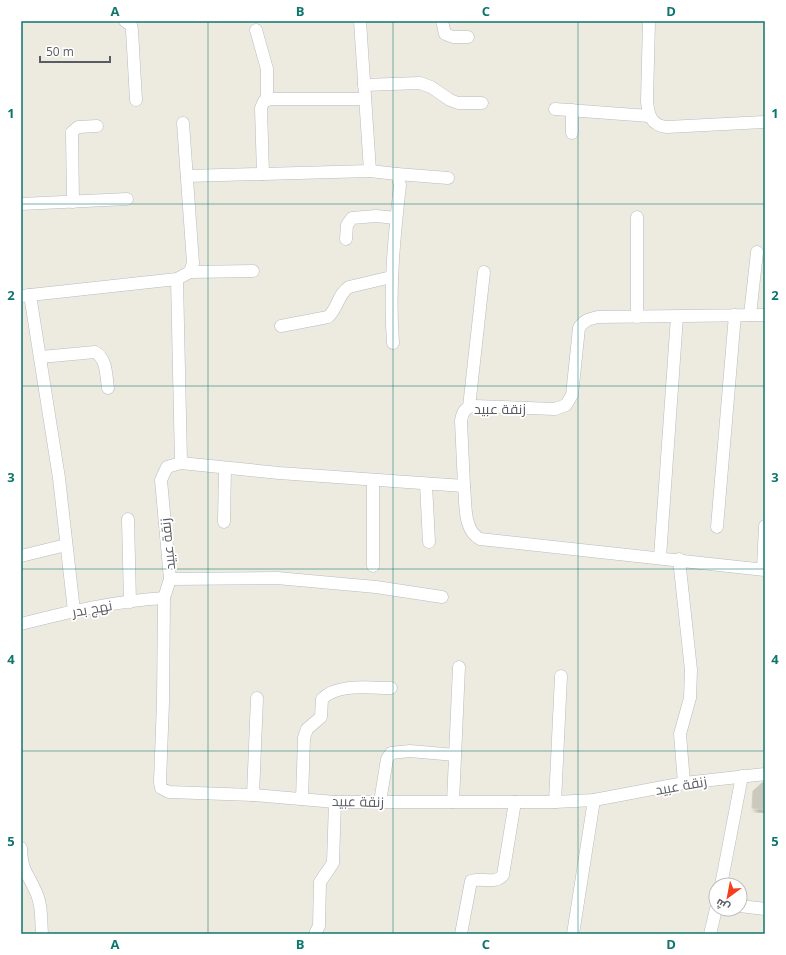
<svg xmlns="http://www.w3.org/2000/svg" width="786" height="955" font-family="'Open Sans',Cairo,sans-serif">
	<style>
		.building { fill: #cac8bf; stroke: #d2cdbe; filter: url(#shadow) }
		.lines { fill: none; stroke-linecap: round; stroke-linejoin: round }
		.minor-casing { stroke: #b8bac0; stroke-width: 13 }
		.minor { stroke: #fff; stroke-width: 12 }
		.grid { fill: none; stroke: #0f766e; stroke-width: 1; stroke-opacity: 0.55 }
		.labels { text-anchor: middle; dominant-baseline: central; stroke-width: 3.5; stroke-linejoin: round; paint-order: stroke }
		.street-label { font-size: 14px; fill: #595c62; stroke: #fff }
		.neatline { fill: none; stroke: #0f766e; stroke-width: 1.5 }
		.grid-label { font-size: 13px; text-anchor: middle; font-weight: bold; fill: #0f766e }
	</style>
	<defs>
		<filter id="shadow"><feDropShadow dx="3.5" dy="3.5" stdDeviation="2" flood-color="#0004"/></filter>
	</defs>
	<rect width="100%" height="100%" fill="#edebe0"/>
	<polygon class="building" points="763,782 765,782 765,810 752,808 753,791"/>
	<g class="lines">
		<defs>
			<g id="minor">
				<polyline points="125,21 131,25 132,30 136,100"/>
				<polyline points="360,21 370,171"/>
				<polyline points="442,21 445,34 453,37 468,37"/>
				<path d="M649 21 647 101C648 114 651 126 667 127L765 122"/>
				<polyline points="256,30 267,69 267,100"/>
				<polyline points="364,85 420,83 431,87 450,100 458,103 482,103"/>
				<polyline points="555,109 649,116"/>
				<polyline points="572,133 572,110"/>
				<polyline points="263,174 261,108 264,101 272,99 365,99"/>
				<polyline points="397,174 448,178"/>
				<path d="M187 176 370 171 397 174 400 185C394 238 389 290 393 343"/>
				<polyline points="73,202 72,132 78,127 97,126"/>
				<polyline points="21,204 127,199"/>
				<polyline points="346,239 347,225 352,218 376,216 396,218"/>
				<polyline points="190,272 253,271"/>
				<polyline points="177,279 181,463"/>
				<polyline points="30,295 59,478 74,611"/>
				<polyline points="21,296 177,279 190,272 193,263 183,123"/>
				<polyline points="750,315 757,252"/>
				<path d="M765 315 598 317C589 319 584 320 579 328L572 395 566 405 555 409 474 406C465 407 462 413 461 421L464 486 279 473 181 463 167 467 161 480 170 579 164 598 163 702 160 782 161 788 169 792 253 795 335 802H555L594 800 684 783 765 774"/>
				<polyline points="637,317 637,217"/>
				<path d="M281 326 328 317C338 308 338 294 349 287L387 278H392"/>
				<path d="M41 357 95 352C107 359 106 375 108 388"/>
				<polyline points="469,407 484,272"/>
				<polyline points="373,480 373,566"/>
				<polyline points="426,484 429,542"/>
				<path d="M464 486C466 504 463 530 480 539L765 570"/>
				<polyline points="128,519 130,602"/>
				<polyline points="224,522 225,468"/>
				<polyline points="717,527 735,315"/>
				<polyline points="21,556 66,545"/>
				<polyline points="660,557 677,317"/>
				<polyline points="679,559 691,670 690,698 680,734 684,783"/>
				<polyline points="763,569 765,526"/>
				<polyline points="170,579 277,578 376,587 442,597"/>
				<path d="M21 624C68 612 115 601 164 598"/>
				<polyline points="253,795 257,698"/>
				<path d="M302 799 304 738 307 729 321 717 322 699C338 683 370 688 391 688"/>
				<polyline points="380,802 387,759 391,753 410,751 455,755"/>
				<polyline points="453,802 459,667"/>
				<polyline points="555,802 561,676"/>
				<path d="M21 848C22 872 26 870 35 890 42 903 41 920 42 934"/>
				<polyline points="721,885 742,776"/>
				<polyline points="740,906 765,909"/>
				<polyline points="315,934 319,926 320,882 333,863 335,802"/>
				<path d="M461 934 471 881C482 877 495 885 503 875L515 802"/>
				<polyline points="573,934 594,800"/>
				<polyline points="710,934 716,909"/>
			</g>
		</defs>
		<use href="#minor" class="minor-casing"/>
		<use href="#minor" class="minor"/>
	</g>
	<path class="grid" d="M208 21V934M393 21V934M578 21V934M21 204H765M21 386H765M21 569H765M21 751H765"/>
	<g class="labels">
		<g class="street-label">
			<text x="500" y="408">زنقة عبيد</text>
			<text transform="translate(167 544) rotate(-96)">زنقة عبيد</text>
			<text transform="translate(92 608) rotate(-10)">نهج بدر</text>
			<text transform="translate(681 785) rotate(-10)">زنقة عبيد</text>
			<text transform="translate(358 801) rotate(1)">زنقة عبيد</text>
		</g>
	</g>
	<rect width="786" height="955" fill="none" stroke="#ffffff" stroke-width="44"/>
	<g transform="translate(728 897) rotate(212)"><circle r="19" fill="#ffffff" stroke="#bdbec0"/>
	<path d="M0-3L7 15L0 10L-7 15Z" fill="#f53f1e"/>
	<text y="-6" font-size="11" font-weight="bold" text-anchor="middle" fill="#595c62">ش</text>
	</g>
	<path d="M40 56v6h70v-6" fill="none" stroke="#595c62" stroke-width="2"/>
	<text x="46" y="56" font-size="12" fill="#595c62" stroke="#ffffff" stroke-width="3" paint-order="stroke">50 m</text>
	<rect x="22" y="22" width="742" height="911" class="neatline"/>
	<g class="grid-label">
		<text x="115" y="16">A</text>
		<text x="300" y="16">B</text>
		<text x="486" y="16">C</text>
		<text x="671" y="16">D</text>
		<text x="11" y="118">1</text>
		<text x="775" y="118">1</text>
		<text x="11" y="300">2</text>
		<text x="775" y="300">2</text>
		<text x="11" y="482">3</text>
		<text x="775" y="482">3</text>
		<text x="11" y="664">4</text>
		<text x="775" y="664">4</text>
		<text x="11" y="846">5</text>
		<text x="775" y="846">5</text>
		<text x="115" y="949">A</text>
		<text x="300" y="949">B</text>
		<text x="486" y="949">C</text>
		<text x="671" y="949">D</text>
	</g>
</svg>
